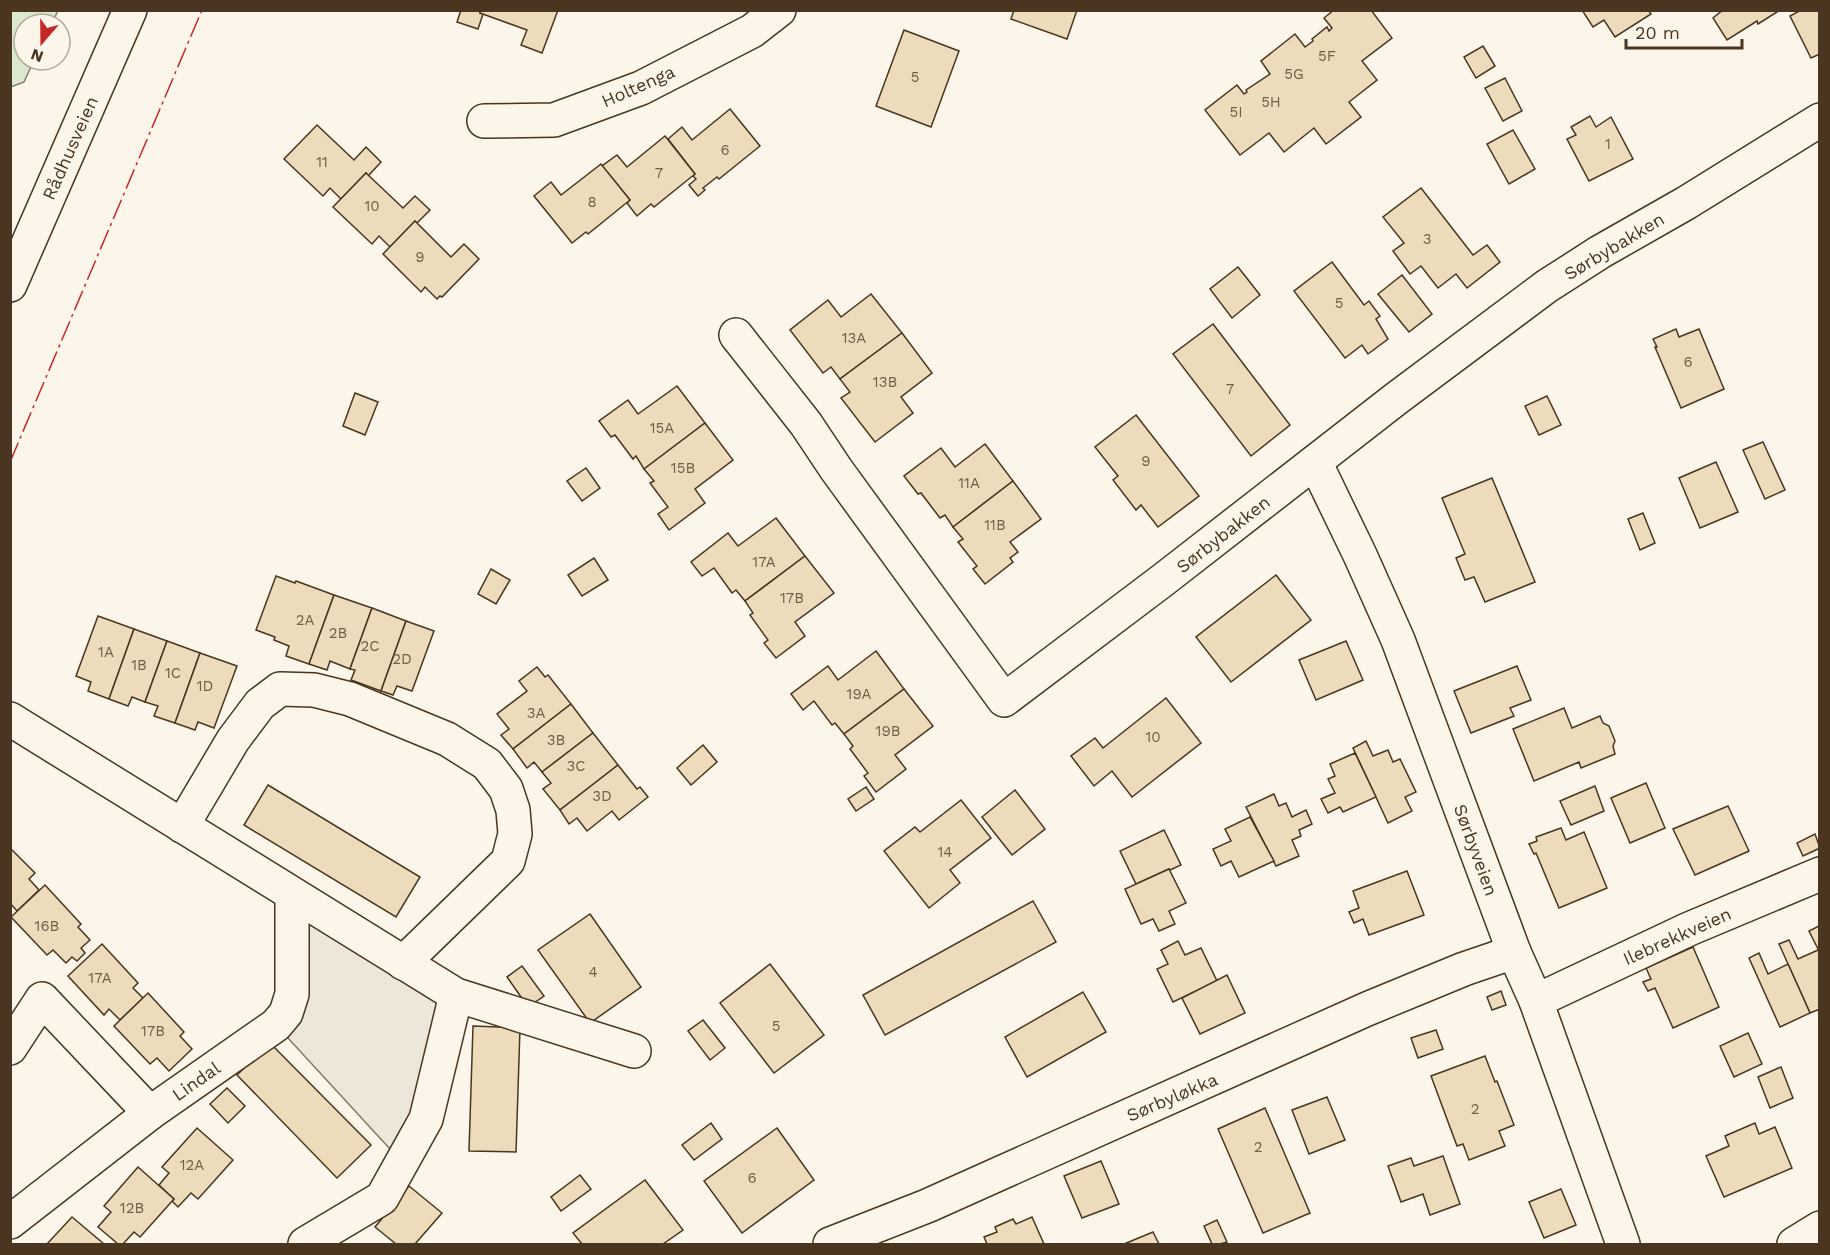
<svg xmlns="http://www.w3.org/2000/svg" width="1830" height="1255" font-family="'Work Sans',sans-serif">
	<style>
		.green { fill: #dce7d0; stroke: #887966; stroke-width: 1.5 }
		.parking { fill: #ede7d9; stroke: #887966; stroke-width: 1.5 }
		.building { fill: #ecdcbc; stroke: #4a3520; stroke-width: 1.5 }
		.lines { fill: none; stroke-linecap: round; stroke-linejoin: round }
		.minor-casing { stroke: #4a3520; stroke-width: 36 }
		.minor { stroke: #fbf6e9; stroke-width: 33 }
		.power { stroke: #c62828; stroke-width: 1.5; stroke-dasharray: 21 4.5 3 4.5; stroke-linecap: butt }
		.labels { text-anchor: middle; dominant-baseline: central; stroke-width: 4.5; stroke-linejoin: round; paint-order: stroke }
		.number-label { font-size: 15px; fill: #725f47 }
		.street-label { font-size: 18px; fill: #4a3520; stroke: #fbf6e9 }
	</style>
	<rect width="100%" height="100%" fill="#fbf6e9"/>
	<polygon class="green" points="11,10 58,11 51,24 24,24 24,60 34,60 24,82 11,87"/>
	<polygon class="parking" points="292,895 456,995 402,1162 276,1025"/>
	<g class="building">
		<polygon points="461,10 481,10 480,13 483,14 478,29 457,22"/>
		<polygon points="481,10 558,10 542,53 521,45 527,30 480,13"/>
		<polygon points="1014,10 1077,10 1067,39 1011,19"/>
		<polygon points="1334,10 1371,10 1392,38 1362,61 1377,80 1349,102 1361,117 1326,144 1314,128 1284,152 1269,133 1240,155 1205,110 1237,85 1244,94 1247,92 1246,90 1270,74 1261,61 1295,34 1305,47 1313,41 1312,39 1327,27 1329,31 1332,28 1324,18"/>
		<polygon points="1582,10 1648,10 1651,14 1615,37 1604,20 1593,27"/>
		<polygon points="1723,10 1776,10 1777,12 1758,24 1757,21 1727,40 1713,18"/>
		<polygon points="1801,10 1820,10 1820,54 1811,58 1790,16"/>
		<polygon points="904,30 959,51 931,127 876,106"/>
		<polygon points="1483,46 1495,66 1476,78 1464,57"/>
		<polygon points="1505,78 1522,111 1503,121 1485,88"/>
		<polygon points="730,109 760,146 719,179 717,177 703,188 705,190 698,196 689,185 696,179 693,176 695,174 668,139 682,127 692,140"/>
		<polygon points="1590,116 1596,127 1611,117 1633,159 1589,181 1567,139 1576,135 1571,127"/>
		<polygon points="317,125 354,160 366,147 381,162 368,176 366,173 341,199 330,188 323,196 284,159"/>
		<polygon points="1513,130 1535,169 1509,184 1487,144"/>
		<polygon points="665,136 695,174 654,207 651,204 637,216 627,203 630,200 602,166 617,155 627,167"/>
		<polygon points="601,164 630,200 588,234 586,232 572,243 534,196 551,182 561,195"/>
		<polygon points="366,173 403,208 415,196 430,210 417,223 415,221 390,247 379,236 372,244 333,207"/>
		<polygon points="1421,188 1473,255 1487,245 1500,262 1467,288 1456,274 1438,288 1421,266 1410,274 1393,251 1404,243 1383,217"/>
		<polygon points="415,221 451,257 464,244 479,259 442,297 440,296 437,299 425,287 421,292 383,254"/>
		<polygon points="1332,262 1364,305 1369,301 1380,316 1376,319 1388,339 1368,354 1362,345 1345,358 1294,291"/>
		<polygon points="1238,267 1260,295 1232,318 1210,289"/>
		<polygon points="1402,275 1432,314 1409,332 1378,294"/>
		<polygon points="871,294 902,333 840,379 831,367 823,373 790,330 828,300 841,317"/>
		<polygon points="1213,324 1290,425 1251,456 1173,354"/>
		<polygon points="1676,329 1679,337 1699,329 1724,389 1681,408 1655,347 1657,347 1653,339"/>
		<polygon points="902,333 932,373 901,397 913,413 875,442 841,398 850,392 840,379"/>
		<polygon points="677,386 705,423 644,469 636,456 633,459 615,435 611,437 599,421 628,400 638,414"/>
		<polygon points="355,393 378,402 365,435 343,426"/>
		<polygon points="1547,396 1561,425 1539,435 1525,406"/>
		<polygon points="1136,415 1199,496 1158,527 1141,505 1136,510 1113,480 1118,476 1095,447"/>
		<polygon points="705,423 733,460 695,489 705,503 669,530 658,514 668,507 650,483 654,481 644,469"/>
		<polygon points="1763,442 1785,490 1765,499 1743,450"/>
		<polygon points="985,444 1013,481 953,527 945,515 940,518 921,493 918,494 904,476 941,448 955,467"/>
		<polygon points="1716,462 1738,512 1700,528 1679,478"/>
		<polygon points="586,468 600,488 582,501 567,481"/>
		<polygon points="1492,478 1535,582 1485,602 1474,577 1465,580 1456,558 1465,554 1442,498"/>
		<polygon points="1013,481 1041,519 1010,542 1018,552 1010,558 1013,562 985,584 973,569 977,566 958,542 963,539 953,527"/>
		<polygon points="1643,513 1655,543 1640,550 1628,519"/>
		<polygon points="776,518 805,556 745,601 736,590 732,593 714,568 702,576 691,562 728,533 738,546"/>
		<polygon points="805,556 834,593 795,622 805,636 776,658 764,643 768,640 750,615 753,613 745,601"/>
		<polygon points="594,558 608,580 582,596 568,575"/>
		<polygon points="491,569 510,580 496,604 478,594"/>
		<polygon points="1276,575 1311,620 1231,682 1196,637"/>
		<polygon points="276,576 295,583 296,581 334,595 309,664 286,656 289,646 274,640 275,637 256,630"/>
		<polygon points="334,595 372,608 350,669 330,661 327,670 309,664"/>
		<polygon points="372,608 406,621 381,691 351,680 355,670 350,669"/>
		<polygon points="98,616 134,629 109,699 88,691 91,682 76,676"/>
		<polygon points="406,621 434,631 412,691 397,686 393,695 381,691"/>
		<polygon points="134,629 167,641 145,702 132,697 128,706 109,699"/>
		<polygon points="167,641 200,653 175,723 154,716 158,706 145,702"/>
		<polygon points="1346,641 1363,680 1316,700 1299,660"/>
		<polygon points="876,651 904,689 844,734 835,723 832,725 814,701 803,710 791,694 828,666 838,680"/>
		<polygon points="200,653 237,666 214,728 198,722 195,730 175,723"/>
		<polygon points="1517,666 1531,700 1510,708 1514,716 1471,733 1454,691"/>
		<polygon points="537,667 545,677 548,675 571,704 513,749 501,735 509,729 497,714 527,691 519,681"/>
		<polygon points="904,689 933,726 895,755 906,769 876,792 864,776 868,773 850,749 853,746 844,734"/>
		<polygon points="1166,698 1201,743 1132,797 1112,771 1094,786 1071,756 1095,738 1103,748"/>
		<polygon points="571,704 593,733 542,772 534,762 527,768 513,749"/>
		<polygon points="1564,708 1572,728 1600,716 1603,723 1609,726 1615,741 1613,746 1615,754 1581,768 1579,762 1534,781 1513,729"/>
		<polygon points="593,733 618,765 560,810 543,789 551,783 542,772"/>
		<polygon points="1366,741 1373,756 1388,750 1393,762 1400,759 1416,792 1405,797 1412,811 1388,823 1353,748"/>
		<polygon points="703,745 717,762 691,785 677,768"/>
		<polygon points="1355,753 1376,797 1343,812 1340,807 1328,813 1321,799 1335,793 1328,779 1335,776 1330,764"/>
		<polygon points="618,765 637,789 640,787 648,797 619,820 612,811 587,831 577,818 569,824 560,810"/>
		<polygon points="1646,783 1665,828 1630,843 1611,798"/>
		<polygon points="268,785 420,877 396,917 244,825"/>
		<polygon points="1595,786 1604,811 1571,825 1560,801"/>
		<polygon points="866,787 874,799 856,811 848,799"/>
		<polygon points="1015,790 1045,829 1012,855 982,817"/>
		<polygon points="1274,794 1279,806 1286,803 1292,817 1306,810 1312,824 1299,830 1301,836 1292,840 1299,856 1276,866 1246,807"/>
		<polygon points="961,800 991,838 950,870 960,883 929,908 884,851 915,827 920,832"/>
		<polygon points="1728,806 1749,851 1695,875 1673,829"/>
		<polygon points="1250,817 1274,861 1239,877 1231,861 1221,866 1213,849 1231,841 1225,829"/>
		<polygon points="1561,828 1566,840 1584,832 1607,888 1559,908 1536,853 1534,854 1529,844 1537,841 1536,837"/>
		<polygon points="1164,830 1181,865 1170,870 1169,869 1136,884 1120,851"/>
		<polygon points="1815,834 1820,848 1803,856 1797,843"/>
		<polygon points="10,848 35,873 29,879 39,890 17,911 10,903"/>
		<polygon points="1169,869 1186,903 1169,911 1175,924 1159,931 1153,919 1141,924 1125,889"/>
		<polygon points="1407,871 1424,915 1369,935 1363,919 1354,923 1349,912 1359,908 1353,891"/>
		<polygon points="45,885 81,924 78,927 90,940 81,948 85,953 77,961 72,957 66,963 53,950 47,955 11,917"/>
		<polygon points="1033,901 1056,942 885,1035 863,995"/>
		<polygon points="590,914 641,987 590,1023 538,950"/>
		<polygon points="1819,926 1820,927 1820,953 1809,931"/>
		<polygon points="1789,940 1798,959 1818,950 1820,953 1820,1009 1810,1013 1779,944"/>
		<polygon points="1178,941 1185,955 1201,948 1217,981 1173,1002 1157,969 1168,964 1161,950"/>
		<polygon points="102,944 138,983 133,988 143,998 120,1020 109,1009 104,1015 68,976"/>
		<polygon points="1693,947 1719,1007 1673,1028 1655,988 1648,991 1643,982 1651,979 1646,968"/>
		<polygon points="1759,953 1768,974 1788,964 1810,1013 1780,1027 1749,958"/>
		<polygon points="770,964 824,1035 774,1073 720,1003"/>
		<polygon points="522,966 544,996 528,1007 507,977"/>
		<polygon points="1227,975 1245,1013 1200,1034 1182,998"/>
		<polygon points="1501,991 1506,1005 1492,1010 1487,997"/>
		<polygon points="1083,992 1106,1032 1027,1077 1005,1037"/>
		<polygon points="148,993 184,1032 180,1036 192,1049 169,1071 157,1058 150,1064 114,1026"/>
		<polygon points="703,1020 725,1048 710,1060 688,1031"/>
		<polygon points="473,1026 520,1028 516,1152 469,1151"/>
		<polygon points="1436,1030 1443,1049 1418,1058 1411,1038"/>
		<polygon points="1748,1033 1762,1064 1734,1077 1720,1046"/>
		<polygon points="270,1043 371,1145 337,1178 237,1075"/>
		<polygon points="1485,1056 1495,1082 1497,1081 1514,1125 1499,1131 1505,1146 1469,1160 1463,1144 1457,1146 1431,1076"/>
		<polygon points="1781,1067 1793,1098 1770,1108 1758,1077"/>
		<polygon points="227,1088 245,1106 228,1123 210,1104"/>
		<polygon points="1327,1097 1345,1140 1309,1154 1292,1110"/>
		<polygon points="1265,1108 1310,1213 1263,1233 1218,1129"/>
		<polygon points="711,1123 722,1139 694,1160 682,1145"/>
		<polygon points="1755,1123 1759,1134 1775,1127 1792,1168 1724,1197 1706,1156 1729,1146 1725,1136"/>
		<polygon points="197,1128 233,1160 198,1199 191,1193 178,1207 172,1201 174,1199 159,1185 169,1173 162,1167"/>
		<polygon points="777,1128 814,1180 742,1233 704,1181"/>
		<polygon points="1443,1156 1460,1204 1430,1215 1423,1194 1401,1202 1388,1166 1411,1158 1414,1166"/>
		<polygon points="1101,1161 1119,1204 1082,1218 1064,1176"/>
		<polygon points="138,1167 174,1199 140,1237 134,1232 123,1244 118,1244 98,1227 111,1212 104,1206"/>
		<polygon points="580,1175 591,1189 561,1211 551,1197"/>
		<polygon points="645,1180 683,1230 663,1244 582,1244 573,1233"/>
		<polygon points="409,1186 442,1213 415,1244 396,1244 375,1227"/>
		<polygon points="1561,1189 1576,1225 1544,1238 1529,1202"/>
		<polygon points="72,1217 104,1244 47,1244"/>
		<polygon points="1032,1217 1044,1244 987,1244 984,1237 997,1232 995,1227 1013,1219 1016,1224"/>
		<polygon points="1217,1220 1227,1242 1220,1244 1212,1244 1204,1226"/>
		<polygon points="1153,1232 1159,1244 1124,1244"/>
	</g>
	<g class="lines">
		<defs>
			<g id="minor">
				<polyline points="484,121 554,120 641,88 752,31 779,10"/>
				<polyline points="10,285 130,10"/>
				<polyline points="736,335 806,424 836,469 1004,700 1163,580 1397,398 1547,286 1600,252 1686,203 1820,120"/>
				<polyline points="1315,462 1360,555 1398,640 1514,952 1536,1001 1623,1244"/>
				<polyline points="10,719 456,995 634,1051"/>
				<polyline points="182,826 233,740 260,704 280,689 314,690 350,699 447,739 487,764 506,789 513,810 515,834 508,861 403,963"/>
				<polyline points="1536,1001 1689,929 1820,874"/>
				<polyline points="10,1048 42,999 150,1113"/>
				<polyline points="10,1222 150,1113 276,1025 286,1013 292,994 292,895"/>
				<polyline points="305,1244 382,1198 426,1119 456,995"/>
				<polyline points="830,1244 927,1206 1367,1009 1464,969 1514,952"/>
				<polyline points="1794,1244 1820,1228"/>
			</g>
		</defs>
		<use href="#minor" class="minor-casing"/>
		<use href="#minor" class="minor"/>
		<polyline class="power" points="10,462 202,10"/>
	</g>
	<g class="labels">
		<g class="number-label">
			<text x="1327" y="56">5F</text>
			<text x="1294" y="74">5G</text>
			<text x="915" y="77">5</text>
			<text x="1271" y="102">5H</text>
			<text x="1236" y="112">5I</text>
			<text x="1608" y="144">1</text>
			<text x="725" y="150">6</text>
			<text x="322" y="162">11</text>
			<text x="659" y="173">7</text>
			<text x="592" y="202">8</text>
			<text x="372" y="206">10</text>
			<text x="1427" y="239">3</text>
			<text x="420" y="257">9</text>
			<text x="1339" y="303">5</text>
			<text x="854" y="338">13A</text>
			<text x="1688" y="362">6</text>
			<text x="885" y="382">13B</text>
			<text x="1230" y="389">7</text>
			<text x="662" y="428">15A</text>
			<text x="1146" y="461">9</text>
			<text x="683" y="468">15B</text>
			<text x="969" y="483">11A</text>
			<text x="995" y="525">11B</text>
			<text x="764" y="562">17A</text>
			<text x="792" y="598">17B</text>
			<text x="305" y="620">2A</text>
			<text x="338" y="633">2B</text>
			<text x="370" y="646">2C</text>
			<text x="106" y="652">1A</text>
			<text x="402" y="659">2D</text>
			<text x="139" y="665">1B</text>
			<text x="173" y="673">1C</text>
			<text x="205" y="686">1D</text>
			<text x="859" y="694">19A</text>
			<text x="536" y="713">3A</text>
			<text x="888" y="731">19B</text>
			<text x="1153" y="737">10</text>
			<text x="556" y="740">3B</text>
			<text x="576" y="766">3C</text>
			<text x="602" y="796">3D</text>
			<text x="945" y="852">14</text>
			<text x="47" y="926">16B</text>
			<text x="593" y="972">4</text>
			<text x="100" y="978">17A</text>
			<text x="776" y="1026">5</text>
			<text x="153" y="1031">17B</text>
			<text x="1475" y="1109">2</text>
			<text x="1258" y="1147">2</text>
			<text x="192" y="1165">12A</text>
			<text x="752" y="1178">6</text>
			<text x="132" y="1208">12B</text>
		</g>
		<g class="street-label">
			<text transform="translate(638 86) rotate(-24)">Holtenga</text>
			<text transform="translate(70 148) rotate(-66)">Rådhusveien</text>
			<text transform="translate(1614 246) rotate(-31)">Sørbybakken</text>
			<text transform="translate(1223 534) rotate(-38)">Sørbybakken</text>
			<text transform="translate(1476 850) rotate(70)">Sørbyveien</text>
			<text transform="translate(1677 936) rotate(-24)">Ilebrekkveien</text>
			<text transform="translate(196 1081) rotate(-35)">Lindal</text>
			<text transform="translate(1172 1097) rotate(-23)">Sørbyløkka</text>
		</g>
	</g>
	<rect width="1830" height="1255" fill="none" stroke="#4a3520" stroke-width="24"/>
	<g transform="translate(42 42) rotate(200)"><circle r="28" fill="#fbf6e9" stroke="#b4a999" stroke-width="1.5"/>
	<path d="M0-4.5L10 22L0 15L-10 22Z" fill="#c62828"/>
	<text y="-9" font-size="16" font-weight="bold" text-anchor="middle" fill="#4a3520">N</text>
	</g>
	<path d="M1626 39v9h116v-9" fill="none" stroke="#4a3520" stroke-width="3"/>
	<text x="1635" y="39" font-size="18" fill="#4a3520" stroke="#fbf6e9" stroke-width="4.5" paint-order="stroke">20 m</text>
</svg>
